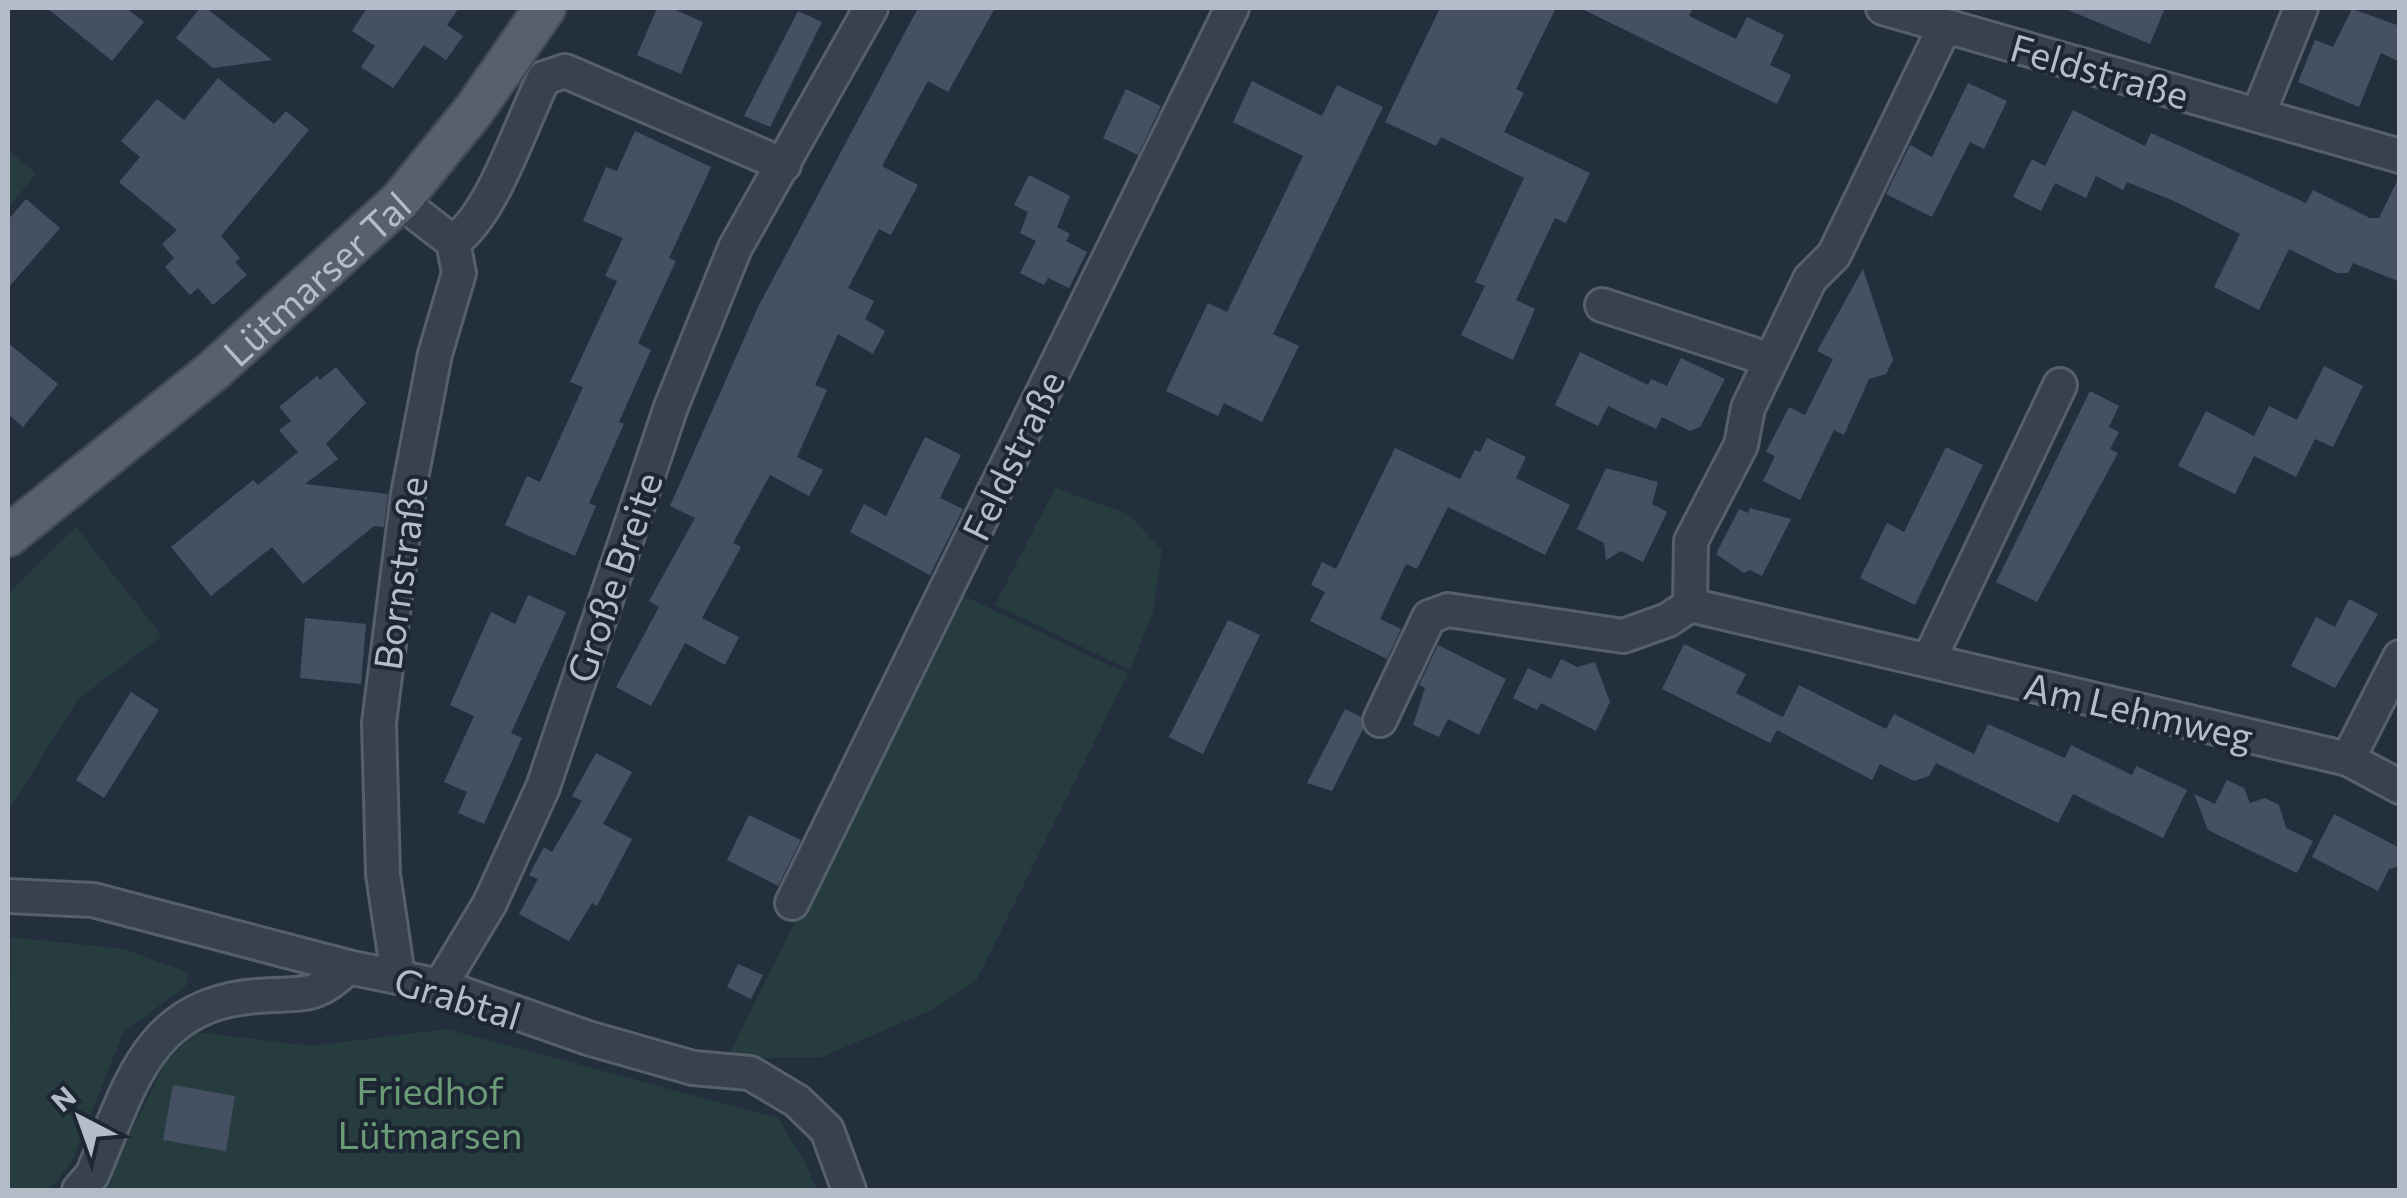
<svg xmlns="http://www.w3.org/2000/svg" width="2407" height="1198" font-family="Commissioner,sans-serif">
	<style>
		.green { fill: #263c3f }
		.building { fill: #455162 }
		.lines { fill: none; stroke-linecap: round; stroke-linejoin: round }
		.minor-casing { stroke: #565f6c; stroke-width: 38 }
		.major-casing { stroke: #414a57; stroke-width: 45 }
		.minor { stroke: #38414e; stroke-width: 32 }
		.major { stroke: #56606e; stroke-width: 40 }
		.labels { text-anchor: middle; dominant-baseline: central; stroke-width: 8; stroke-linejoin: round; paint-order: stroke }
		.street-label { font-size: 38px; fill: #b4bcc9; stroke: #1d2633 }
		.park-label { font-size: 38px; fill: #6b9a76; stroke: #1d2633 }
	</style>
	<rect width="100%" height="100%" fill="#242f3e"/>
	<g class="green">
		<polygon points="8,150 36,174 8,208"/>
		<polygon points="1055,488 1128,514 1162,550 1153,612 1130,670 995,605"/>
		<polygon points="76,527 162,636 78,699 8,812 8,594"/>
		<polygon points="958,593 1128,674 976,981 934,1009 822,1057 727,1059"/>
		<polygon points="11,937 124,949 189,973 186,986 123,1033 73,1159 56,1183 43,1190 8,1190"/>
		<polygon points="447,1029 778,1118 804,1160 817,1190 103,1190 166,1061 197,1032 311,1046"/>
	</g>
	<g class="building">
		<polygon points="47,8 126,8 144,22 112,61"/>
		<polygon points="200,8 206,8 272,60 213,68 176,38"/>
		<polygon points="367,8 459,8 447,25 463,36 446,60 424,45 393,88 361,67 375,46 352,31"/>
		<polygon points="657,8 671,8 703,22 681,74 637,55"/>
		<polygon points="918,8 995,8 948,92 928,81 882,166 918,185 891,235 879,229 848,288 874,301 865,319 885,331 873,354 838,334 815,385 827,390 797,457 823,470 809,496 770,475 733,543 741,547 702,618 739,637 725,665 685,643 651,706 616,687 659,607 649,601 695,518 670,506 759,305"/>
		<polygon points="1440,8 1556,8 1516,89 1524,93 1504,132 1590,173 1566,223 1555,218 1516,300 1535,309 1513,360 1461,335 1485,286 1475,282 1524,178 1441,137 1436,146 1385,122"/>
		<polygon points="1580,8 1693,8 1689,16 1736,39 1747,17 1784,35 1770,65 1791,75 1777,104"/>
		<polygon points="2063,8 2165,8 2150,44"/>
		<polygon points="2352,9 2400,26 2400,62 2381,53 2359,107 2298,82 2315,40 2333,47"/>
		<polygon points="798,11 822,22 770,127 744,116"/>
		<polygon points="218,78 274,124 286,111 309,130 221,236 240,258 235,262 247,275 213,305 198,288 190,295 165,267 174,258 162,244 177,230 119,182 140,157 121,141 157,99 184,120"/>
		<polygon points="1252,81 1322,116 1337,85 1383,107 1273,334 1299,346 1262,422 1224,403 1218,416 1166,391 1208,303 1227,312 1303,156 1233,122"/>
		<polygon points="1968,83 2007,101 1984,149 1970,142 1932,217 1886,194 1910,145 1932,157"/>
		<polygon points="1126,89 1161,106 1138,155 1103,138"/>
		<polygon points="2073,110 2145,146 2151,133 2306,203 2313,190 2370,218 2379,218 2400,175 2400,282 2353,263 2348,273 2337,273 2289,249 2259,310 2214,287 2240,234 2174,201 2127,182 2123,190 2096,176 2086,198 2055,183 2041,211 2013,197 2032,159 2045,166"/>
		<polygon points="635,131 711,167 669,258 676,261 638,343 651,350 619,422 624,424 589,503 596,506 575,556 505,525 527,476 540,482 583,387 570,382 617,281 605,276 623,238 583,221 606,167 617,171"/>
		<polygon points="1029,175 1070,196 1057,227 1070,234 1066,241 1087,252 1069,288 1048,278 1044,285 1020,273 1036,241 1020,233 1028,212 1014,205"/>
		<polygon points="26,199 60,228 8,288 8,220"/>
		<polygon points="1863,269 1893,360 1886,374 1869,379 1844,435 1834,430 1800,500 1763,481 1775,456 1766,452 1789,407 1805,415 1833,359 1817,351"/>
		<polygon points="8,343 58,384 23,427 8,414"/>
		<polygon points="1580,352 1648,385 1651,379 1667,386 1681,358 1725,379 1700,427 1690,431 1662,417 1656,429 1608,406 1598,426 1555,405"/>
		<polygon points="2324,366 2363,386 2333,447 2315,439 2296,477 2254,456 2235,494 2178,466 2206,411 2254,436 2269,406 2297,420"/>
		<polygon points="336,367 366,403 326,444 338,459 305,484 388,494 384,527 374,526 303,584 272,547 211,596 171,547 253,480 258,485 298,452 279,430 291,421 279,407 317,376 320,380"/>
		<polygon points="2090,391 2119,406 2109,427 2119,432 2110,449 2118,453 2037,602 1996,582"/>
		<polygon points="925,437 961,455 940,498 963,509 930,575 850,532 864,504 886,516"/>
		<polygon points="1487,438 1526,457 1516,478 1570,505 1545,555 1448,507 1417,569 1406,564 1380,619 1401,629 1387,659 1310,621 1325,592 1311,585 1322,562 1336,569 1395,448 1460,479 1475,450 1480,452"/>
		<polygon points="1946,447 1983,465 1915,605 1860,578 1887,523 1904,532"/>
		<polygon points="1606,468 1658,482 1652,504 1667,512 1643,562 1621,551 1606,560 1604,543 1577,529"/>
		<polygon points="1750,508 1791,519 1762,576 1750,570 1744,573 1716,554 1739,509 1748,513"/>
		<polygon points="528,595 566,612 511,733 522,738 484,824 458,813 467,792 444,782 474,716 450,705 491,612 515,624"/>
		<polygon points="2349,599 2378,614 2335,688 2291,666 2316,617 2335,627"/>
		<polygon points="305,618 366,624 361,684 300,678"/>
		<polygon points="1228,620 1260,635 1203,754 1169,737"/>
		<polygon points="1684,644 1746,674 1736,693 1783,717 1799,685 1886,729 1894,714 1974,754 1988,724 2065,758 2071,745 2132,775 2136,766 2187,790 2163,838 2073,794 2058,823 1936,763 1929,776 1914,781 1880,764 1872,780 1777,730 1770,743 1662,689"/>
		<polygon points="1438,645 1506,679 1479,735 1448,719 1439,737 1413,725 1425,688 1419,685"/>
		<polygon points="1561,659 1577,667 1595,662 1610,702 1596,731 1541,703 1537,710 1513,698 1528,668 1551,679"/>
		<polygon points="131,692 159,710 104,798 76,780"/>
		<polygon points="1345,709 1361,717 1363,729 1332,791 1307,783"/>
		<polygon points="596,753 632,772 603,824 632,839 597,906 592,903 569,941 519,914 538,879 529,875 544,847 552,852 582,801 572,796"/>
		<polygon points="2227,780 2244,788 2250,803 2265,798 2279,805 2286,828 2313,841 2297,873 2208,830 2194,794 2215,804"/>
		<polygon points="2334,814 2400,848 2400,866 2389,869 2378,891 2312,857"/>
		<polygon points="749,815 801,840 778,886 727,860"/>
		<polygon points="738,964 763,975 751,999 727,987"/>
		<polygon points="173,1085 235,1096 226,1151 163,1140"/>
	</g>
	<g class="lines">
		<defs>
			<g id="minor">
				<polyline points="1883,8 2400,156"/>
				<polyline points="2258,115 2301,8"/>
				<path d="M453 242C493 215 521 123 544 78L565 71 784 165"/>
				<polyline points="1602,305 1771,360"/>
				<polyline points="1690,605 1691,541 1741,445 1748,408 1810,279 1834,255 1945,26"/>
				<polyline points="1929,660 2060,385"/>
				<polyline points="1380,720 1429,617 1448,610 1623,636 1668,620 1690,605 2348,759 2400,787"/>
				<polyline points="2348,759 2400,657"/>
				<polyline points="8,896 93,900 348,967 440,986 588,1038 693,1068 750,1073 797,1101 827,1130 849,1190"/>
				<polyline points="792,903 1232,8"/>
				<polyline points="398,976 383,874 379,723 408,494 435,354 459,273 453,242 400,201"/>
				<polyline points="440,986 490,903 543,787 671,407 735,248 871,8"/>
				<path d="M79 1190 92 1175C130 1088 146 1004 257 996 302 992 314 1001 348 967"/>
			</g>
			<g id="major">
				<path id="s1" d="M8 536 213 371 400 201 474 110 545 8"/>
			</g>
		</defs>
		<use href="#minor" class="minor-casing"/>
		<use href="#major" class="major-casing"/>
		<use href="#minor" class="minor"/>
		<use href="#major" class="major"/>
	</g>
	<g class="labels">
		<g class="street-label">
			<text transform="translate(2100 70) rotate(16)">Feldstraße</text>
			<text stroke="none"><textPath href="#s1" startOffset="402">Lütmarser Tal</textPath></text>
			<text transform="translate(1012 455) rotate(-64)">Feldstraße</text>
			<text transform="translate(399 573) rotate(-82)">Bornstraße</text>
			<text transform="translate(613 577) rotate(-71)">Große Breite</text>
			<text transform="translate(2139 710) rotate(13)">Am Lehmweg</text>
			<text transform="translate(458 997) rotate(17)">Grabtal</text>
		</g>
		<g class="park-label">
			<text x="430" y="1089">Friedhof<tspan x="430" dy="44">Lütmarsen</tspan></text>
		</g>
	</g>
	<rect width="2407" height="1198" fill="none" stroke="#b4bcc9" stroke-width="20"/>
	<g transform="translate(80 1118) rotate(319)" stroke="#1d2633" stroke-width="8" paint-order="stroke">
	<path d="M0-8L18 38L0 25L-18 38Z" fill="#b4bcc9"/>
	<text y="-15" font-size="28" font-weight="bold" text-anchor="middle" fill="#b4bcc9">N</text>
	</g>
</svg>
